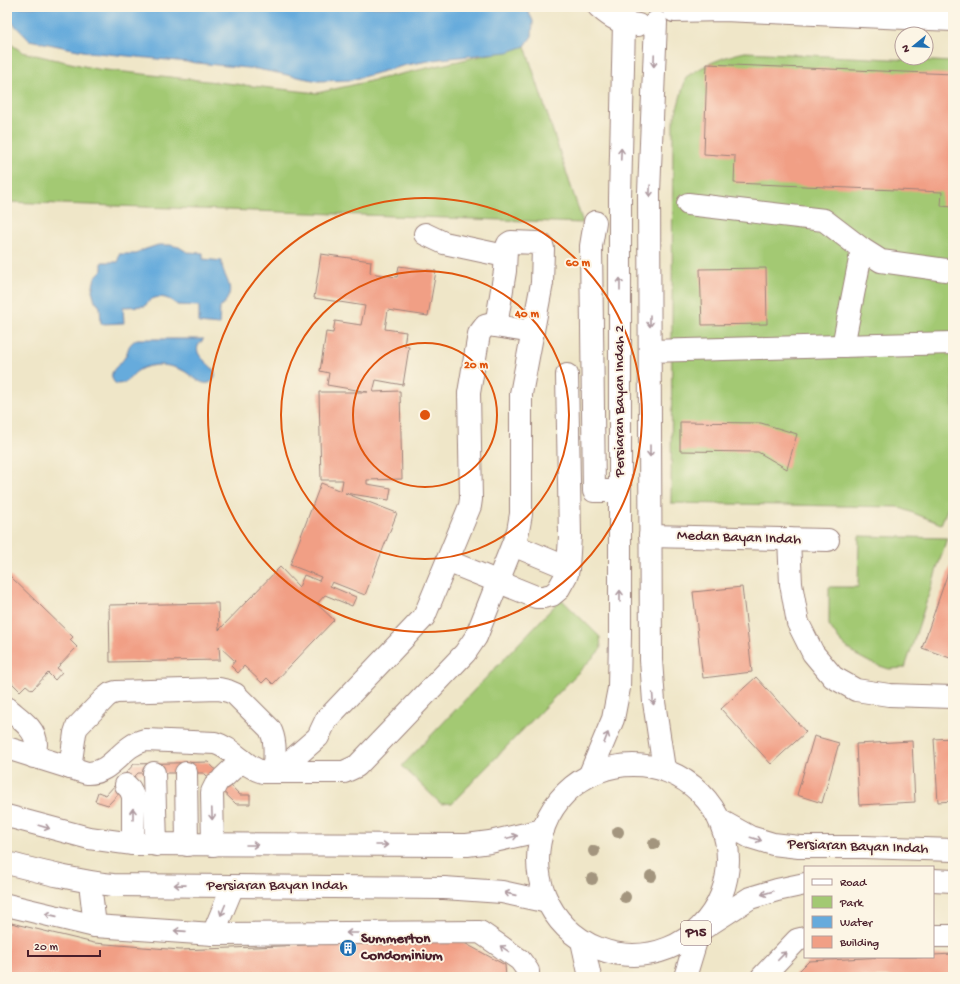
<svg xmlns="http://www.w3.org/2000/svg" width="960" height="984" font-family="'Gochi Hand',sans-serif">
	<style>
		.green { fill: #a3c973; stroke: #76744f }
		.water { fill: #66abdc; stroke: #586584 }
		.building { fill: #f19f85 }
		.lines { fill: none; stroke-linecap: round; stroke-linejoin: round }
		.minor-casing { stroke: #9c827a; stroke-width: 24 }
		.major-casing { stroke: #9c827a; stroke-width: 24 }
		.minor { stroke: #fff; stroke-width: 22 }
		.major { stroke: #fff; stroke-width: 22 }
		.tree { fill: #a3957e }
		.oneway { stroke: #ae9aa0 }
		.ring { fill: none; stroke: #e0560e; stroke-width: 2 }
		.labels { text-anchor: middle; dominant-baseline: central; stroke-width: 4; stroke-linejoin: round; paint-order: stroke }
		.shield { fill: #fcf5e5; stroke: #7f5f63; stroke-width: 1 }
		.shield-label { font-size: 14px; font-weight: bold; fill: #4a1f2b }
		.street-label { font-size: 15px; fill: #4a1f2b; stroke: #fcf5e5 }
		.poi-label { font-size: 15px; font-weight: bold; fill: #4a1f2b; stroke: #fcf5e5; text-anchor: start }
		.centre { fill: #e0560e; stroke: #fcf5e5; stroke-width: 2 }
		.ring-label { font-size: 12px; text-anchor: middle; font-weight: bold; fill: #e0560e; stroke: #fcf5e5; stroke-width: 4; stroke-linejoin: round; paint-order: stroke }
	</style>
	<rect width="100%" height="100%" fill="#fcf5e5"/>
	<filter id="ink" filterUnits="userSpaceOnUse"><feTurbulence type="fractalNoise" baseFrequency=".025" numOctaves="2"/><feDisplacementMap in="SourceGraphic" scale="8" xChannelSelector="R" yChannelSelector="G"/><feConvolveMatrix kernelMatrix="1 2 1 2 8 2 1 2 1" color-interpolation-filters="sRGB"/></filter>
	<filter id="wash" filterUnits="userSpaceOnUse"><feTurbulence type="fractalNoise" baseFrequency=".012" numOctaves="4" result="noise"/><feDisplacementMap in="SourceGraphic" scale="16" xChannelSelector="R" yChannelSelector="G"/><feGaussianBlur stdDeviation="0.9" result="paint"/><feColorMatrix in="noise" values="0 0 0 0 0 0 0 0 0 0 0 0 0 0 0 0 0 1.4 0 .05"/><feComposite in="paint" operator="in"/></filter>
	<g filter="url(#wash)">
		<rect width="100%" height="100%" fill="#efe6c8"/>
		<g class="green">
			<polygon points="7,40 11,44 22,52 97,69 317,93 525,46 583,223 7,202"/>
			<path d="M745 52 953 62V496L941 524 898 507 671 503 673 123 686 77C706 64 722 57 745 52Z"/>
			<polygon points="859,536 947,538 905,668 889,669 871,663 854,654 840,641 829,625 829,587 858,587"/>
			<polygon points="561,599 600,637 601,649 452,803 441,804 402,766"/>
		</g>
		<g class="water">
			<polygon points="7,7 526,7 533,21 532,36 525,46 508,52 440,59 406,65 351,80 318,81 257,69 88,52 29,40 7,17"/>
			<path d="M158 245H170L179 247 187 252 203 253V259L222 261C221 279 241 287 220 308L219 325 199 323V306L177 305C168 296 153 293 145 306L123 307 124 323 101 324 100 307 95 301 92 290 95 277 102 270V262H118L119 254H136L143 250Z"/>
			<path d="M137 339H204C202 341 199 344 198 346 193 360 223 367 213 380 206 390 191 375 184 371 180 369 174 367 169 366 159 364 148 365 139 370 129 376 130 384 116 384 104 372 120 366 125 357 130 348 126 346 137 339Z"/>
		</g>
		<g id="blocks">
			<g class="building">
				<polygon points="707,64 953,74 953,207 941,206 942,192 734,183 735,156 704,154"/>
				<polygon points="321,254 371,261 370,273 397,277 399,266 436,271 428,316 388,310 385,329 406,332 404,346 409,347 403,385 376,380 373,392 400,391 402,479 367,480 367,484 391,488 389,500 345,493 397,513 365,595 332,582 330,586 356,597 352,606 325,595 317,604 334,620 273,684 267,678 262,683 244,666 238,673 231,666 235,661 219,646 220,660 110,662 109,605 218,603 219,630 280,567 299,587 304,575 319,581 321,577 290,565 321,483 341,491 343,480 321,480 319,392 368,392 327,385 329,373 320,371 326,332 333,333 335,321 361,325 365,306 314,298"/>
				<polygon points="766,268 767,324 702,325 700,269"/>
				<polygon points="680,422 761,423 797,434 787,469 758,452 680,451"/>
				<polygon points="953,558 953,659 922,648"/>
				<polygon points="9,575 73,637 70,640 77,647 57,668 62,672 55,680 48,673 32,690 26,685 20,691 7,678 7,577"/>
				<polygon points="742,587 752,672 703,678 693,592"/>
				<polygon points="756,677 806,732 771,764 721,709"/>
				<polygon points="814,736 839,743 822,803 797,795"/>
				<polygon points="953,738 953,801 938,802 934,739"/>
				<polygon points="912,741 915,802 859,805 856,744"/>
				<polygon points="208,762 240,795 250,795 250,804 236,804 204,773 138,773 108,805 95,801 98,792 106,795 134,764"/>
				<polygon points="7,922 94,943 180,950 457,939 505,965 506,977 7,977"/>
				<polygon points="953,954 953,977 793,977 809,961 884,957 933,957 933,955"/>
			</g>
		</g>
	</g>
	<g filter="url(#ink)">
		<use href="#blocks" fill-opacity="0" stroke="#9c827a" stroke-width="1"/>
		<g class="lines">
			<defs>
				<g id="minor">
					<path d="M599 7C612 19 621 23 638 25"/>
					<polyline points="674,11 724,10 953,20"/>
					<polyline points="656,22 649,192 651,660 654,702 664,769"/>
					<polyline points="688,204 824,220 862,249 881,261 953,271"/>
					<polyline points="595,222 591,246 594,491 620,491"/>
					<polyline points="425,234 444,243 505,256"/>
					<polyline points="843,346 862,249"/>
					<polyline points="650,351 953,343"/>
					<polyline points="650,536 828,540"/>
					<polyline points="789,539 791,584 798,623 813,653 833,677 856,690 889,695 953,697"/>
					<polyline points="513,545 568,568"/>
					<polyline points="447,561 536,597 543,597 552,595 558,590 567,574 568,568 570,536 567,375"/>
					<path d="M7 708C18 718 36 728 36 744 36 748 34 753 34 757"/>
					<path d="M7 748 87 773C112 774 120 746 145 740L215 743C233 748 244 767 263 772H344L357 766 465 653 476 637 518 531 521 514V394L542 283 543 249 542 245 538 243 511 242 508 244 506 249 505 271 496 326"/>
					<path d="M70 768 75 733 77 727 105 698 110 694 116 692 219 689 228 691 235 694 270 729C277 742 274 758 274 772"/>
					<polyline points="278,772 318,737 326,720 424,617 470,506 471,499 469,393 479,334 485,326 489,325 533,332"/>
					<polyline points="154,773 156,845"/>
					<polyline points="186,773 187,845"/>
					<polyline points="590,774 613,719 619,688 620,635 620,198 624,23"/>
					<polyline points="223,778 242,760"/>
					<polyline points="126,785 130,789 133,796 133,844"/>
					<polyline points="7,816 89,838 133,844 467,845 490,842 543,830"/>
					<polyline points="213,845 212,792 216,784"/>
					<path d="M7 863C42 872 77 881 113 885L444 888 502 892 548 902"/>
					<polyline points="90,883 95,926"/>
					<polyline points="7,905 95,926 213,934 480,932 520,960 528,971 528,977"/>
					<polyline points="213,934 233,886"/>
					<polyline points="933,936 953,936"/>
					<polyline points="762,977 797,940 805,938"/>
				</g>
				<g id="major">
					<circle cx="633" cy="860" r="95"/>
					<polyline points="721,821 750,837 773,844 799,847 864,847 953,850"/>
					<polyline points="933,880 953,881"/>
					<polyline points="582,941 590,977"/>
					<polyline points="685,977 699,931 750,898 777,890 805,884"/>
				</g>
			</defs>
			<use href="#minor" class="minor-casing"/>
			<use href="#major" class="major-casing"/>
			<use href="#minor" class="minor"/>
			<use href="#major" class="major"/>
		</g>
		<g class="tree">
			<circle cx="618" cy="832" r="6"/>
			<circle cx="654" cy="844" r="6"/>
			<circle cx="594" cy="851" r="6"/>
			<circle cx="651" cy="876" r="6"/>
			<circle cx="592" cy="879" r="6"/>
			<circle cx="625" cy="897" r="6"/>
		</g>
		<defs><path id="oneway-shaft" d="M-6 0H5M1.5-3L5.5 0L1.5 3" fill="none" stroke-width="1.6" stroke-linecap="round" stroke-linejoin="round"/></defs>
		<g class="oneway">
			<use href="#oneway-shaft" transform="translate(654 61) rotate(92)"/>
			<use href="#oneway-shaft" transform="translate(621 154) rotate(-88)"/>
			<use href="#oneway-shaft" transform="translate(650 191) rotate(91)"/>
			<use href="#oneway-shaft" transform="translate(620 284) rotate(-90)"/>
			<use href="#oneway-shaft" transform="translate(650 321) rotate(90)"/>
			<use href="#oneway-shaft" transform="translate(650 451) rotate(90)"/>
			<use href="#oneway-shaft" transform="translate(620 596) rotate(-90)"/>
			<use href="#oneway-shaft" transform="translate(653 699) rotate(85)"/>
			<use href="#oneway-shaft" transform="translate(606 738) rotate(-69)"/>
			<use href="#oneway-shaft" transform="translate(133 814) rotate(-90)"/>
			<use href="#oneway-shaft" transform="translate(212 814) rotate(88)"/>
			<use href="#oneway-shaft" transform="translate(44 827) rotate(16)"/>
			<use href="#oneway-shaft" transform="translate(512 837) rotate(-14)"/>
			<use href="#oneway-shaft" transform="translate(756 839) rotate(17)"/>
			<use href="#oneway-shaft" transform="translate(252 845)"/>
			<use href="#oneway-shaft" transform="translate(382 845)"/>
			<use href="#oneway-shaft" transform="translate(180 885) rotate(-179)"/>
			<use href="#oneway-shaft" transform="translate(767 893) rotate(164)"/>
			<use href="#oneway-shaft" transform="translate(510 894) rotate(-167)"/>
			<use href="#oneway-shaft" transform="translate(223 910) rotate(113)"/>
			<use href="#oneway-shaft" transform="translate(51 915) rotate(-167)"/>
			<use href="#oneway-shaft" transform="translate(180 931) rotate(-176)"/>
			<use href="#oneway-shaft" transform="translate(352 933) rotate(180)"/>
			<use href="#oneway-shaft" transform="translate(505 949) rotate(-146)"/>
			<use href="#oneway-shaft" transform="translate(782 956) rotate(-46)"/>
		</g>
	</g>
	<g class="ring">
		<circle cx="425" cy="415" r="72"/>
		<circle cx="425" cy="415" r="144"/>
		<circle cx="425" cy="415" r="217"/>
	</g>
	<defs>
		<symbol id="building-disc" viewBox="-11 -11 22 22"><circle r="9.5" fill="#1f6fb2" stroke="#fcf5e5"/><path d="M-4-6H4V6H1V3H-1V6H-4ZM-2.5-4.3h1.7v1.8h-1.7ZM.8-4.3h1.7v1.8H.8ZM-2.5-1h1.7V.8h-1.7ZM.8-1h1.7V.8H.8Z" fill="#fff"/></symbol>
	</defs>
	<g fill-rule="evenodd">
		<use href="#building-disc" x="338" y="938" width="20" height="20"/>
	</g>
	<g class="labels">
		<rect class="shield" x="681" y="921" width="30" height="24" rx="3"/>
		<g class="shield-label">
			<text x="696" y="933">P15</text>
		</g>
		<g class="street-label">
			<text transform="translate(620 401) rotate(-90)">Persiaran Bayan Indah 2</text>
			<text transform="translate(739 538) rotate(2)">Medan Bayan Indah</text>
			<text transform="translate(858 847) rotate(2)">Persiaran Bayan Indah</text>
			<text x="277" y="886">Persiaran Bayan Indah</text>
		</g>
		<g class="poi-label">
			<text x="361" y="939">Summerton<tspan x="361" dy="17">Condominium</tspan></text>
		</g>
	</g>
	<circle cx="425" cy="415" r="6" class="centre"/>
	<g class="ring-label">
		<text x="578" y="266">60 m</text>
		<text x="527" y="317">40 m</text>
		<text x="476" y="368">20 m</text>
	</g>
	<rect width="960" height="984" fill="none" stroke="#fcf5e5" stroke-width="24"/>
	<rect x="804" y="866" width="130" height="92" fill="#fcf5e5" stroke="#b59f9b"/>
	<rect x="812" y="879" width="20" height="6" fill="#ffffff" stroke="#b59f9b"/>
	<text x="840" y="886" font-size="12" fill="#4a1f2b">Road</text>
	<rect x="812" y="896" width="20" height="12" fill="#a3c973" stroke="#b59f9b"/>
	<text x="840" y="906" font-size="12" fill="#4a1f2b">Park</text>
	<rect x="812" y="916" width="20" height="12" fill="#66abdc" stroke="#b59f9b"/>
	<text x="840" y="926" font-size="12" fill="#4a1f2b">Water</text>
	<rect x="812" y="936" width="20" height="12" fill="#f19f85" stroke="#b59f9b"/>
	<text x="840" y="946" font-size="12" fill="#4a1f2b">Building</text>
	<g transform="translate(914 46) rotate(252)"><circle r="19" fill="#fcf5e5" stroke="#b59f9b"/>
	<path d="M0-3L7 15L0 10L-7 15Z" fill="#1f6fb2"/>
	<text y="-6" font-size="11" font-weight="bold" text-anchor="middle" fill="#4a1f2b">N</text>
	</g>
	<path d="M28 950v6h72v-6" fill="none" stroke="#4a1f2b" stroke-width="2"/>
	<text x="34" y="950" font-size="12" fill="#4a1f2b" stroke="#fcf5e5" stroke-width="3" paint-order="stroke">20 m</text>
</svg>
